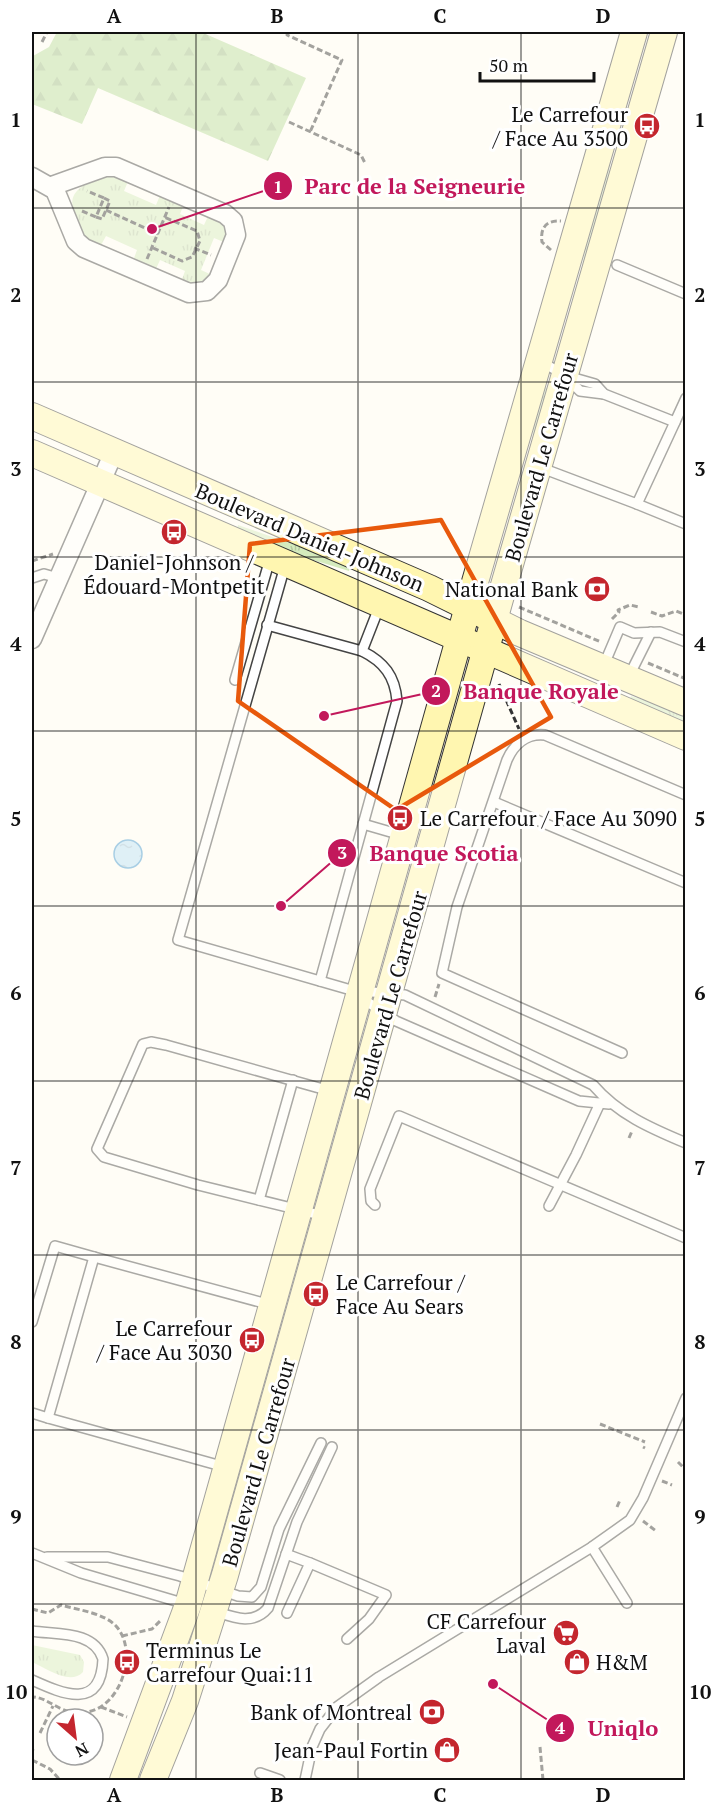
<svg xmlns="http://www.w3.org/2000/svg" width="717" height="1812" font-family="'PT Serif',serif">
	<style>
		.grass { fill: url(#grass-tufts) }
		.forest { fill: url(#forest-firs) }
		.water { fill: url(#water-ripples); stroke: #3f96cf; stroke-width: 1.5 }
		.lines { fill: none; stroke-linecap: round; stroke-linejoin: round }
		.lane-casing { stroke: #444; stroke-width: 12 }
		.street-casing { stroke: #444; stroke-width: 21 }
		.secondary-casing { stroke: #333; stroke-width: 28 }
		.path { stroke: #333; stroke-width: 3; stroke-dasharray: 6 3; stroke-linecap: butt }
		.lane { stroke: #fff; stroke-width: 9 }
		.street { stroke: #fff; stroke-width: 18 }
		.secondary { stroke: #fff6b0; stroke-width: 26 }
		.marked { fill: none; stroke: #e8590c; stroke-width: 4.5; stroke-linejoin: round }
		.grid { fill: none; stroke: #111; stroke-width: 1.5; stroke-opacity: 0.55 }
		.labels { text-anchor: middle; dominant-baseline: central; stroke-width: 6; stroke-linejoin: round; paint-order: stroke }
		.poi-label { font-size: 21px; fill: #111; stroke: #fff; text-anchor: end }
		.street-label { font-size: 21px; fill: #111; stroke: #fff }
		.leader { fill: none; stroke: #c2185b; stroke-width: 2 }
		.callout-dot { fill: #c2185b; stroke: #fff; stroke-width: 2 }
		.mark-label { font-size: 18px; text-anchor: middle; font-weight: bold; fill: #fff }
		.callout-label { font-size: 22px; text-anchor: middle; font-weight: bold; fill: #c2185b; stroke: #fff; stroke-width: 6; stroke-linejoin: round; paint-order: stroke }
		.neatline { fill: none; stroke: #111; stroke-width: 2 }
		.grid-label { font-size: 20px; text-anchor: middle; font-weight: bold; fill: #111 }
	</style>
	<defs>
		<pattern id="grass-tufts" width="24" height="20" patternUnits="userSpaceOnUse" patternTransform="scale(1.5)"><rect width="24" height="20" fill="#d5ebbd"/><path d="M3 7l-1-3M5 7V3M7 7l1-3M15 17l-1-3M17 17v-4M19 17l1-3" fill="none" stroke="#b6c8a1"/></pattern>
		<pattern id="forest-firs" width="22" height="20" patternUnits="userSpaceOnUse" patternTransform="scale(1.5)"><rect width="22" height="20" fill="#b9dc9c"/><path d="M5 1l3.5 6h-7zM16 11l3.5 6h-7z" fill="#9ebc85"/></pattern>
		<pattern id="water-ripples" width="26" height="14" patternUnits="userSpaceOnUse" patternTransform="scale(1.5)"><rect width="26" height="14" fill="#b9e0f7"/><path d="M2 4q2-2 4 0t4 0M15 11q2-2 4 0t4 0" fill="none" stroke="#9ebfd3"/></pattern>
	</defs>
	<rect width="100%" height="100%" fill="#fffdf5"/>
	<g class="grass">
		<polygon points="614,142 602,211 579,284 591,215"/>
		<path d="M108 174 129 179 124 191 156 205 161 193 184 204 180 214 204 225 209 214C223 222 228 227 226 243L214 238 201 270 212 275C202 286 194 286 181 282L185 271 160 260 155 271 133 261 137 250 106 236 100 247 84 239C66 198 65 191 108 174Z"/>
		<polygon points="544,387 549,389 530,451 538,402"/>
		<polygon points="238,525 301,547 350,568 349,571 297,555 237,529"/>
		<polygon points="631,696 685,713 685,723 630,699"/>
		<path d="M32 1645 80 1655 84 1662 83 1672C70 1686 46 1668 32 1662Z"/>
	</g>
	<polygon class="forest" points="57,32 201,32 306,78 268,161 98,88 82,124 32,104 33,56 49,47"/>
	<circle class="water" cx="128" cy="854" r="14"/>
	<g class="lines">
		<defs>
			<g id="lane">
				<polyline points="617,265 686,294"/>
				<polyline points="567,376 595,384 604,394"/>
				<polyline points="675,422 686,398"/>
				<polyline points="539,467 637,504 675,422 604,394 580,391 564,375 542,362"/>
				<polyline points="637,504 686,524"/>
				<path d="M285 566 178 940 351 990 405 995 593 1085C618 1114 650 1128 686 1143"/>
				<polyline points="32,578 44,574 58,578"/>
				<polyline points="267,625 362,651"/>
				<polyline points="603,667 620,627 634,633 660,632 686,642"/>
				<polyline points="628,678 651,632"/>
				<polyline points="235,680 270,559"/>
				<polyline points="494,802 686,883"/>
				<polyline points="363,824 401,835"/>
				<path d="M320 981 397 701C395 676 384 662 362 651L380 605"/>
				<polyline points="360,997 396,1021 579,1101 609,1104"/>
				<path d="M622 1053 442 973 457 907 507 760C514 744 527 733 545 735L686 795"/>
				<polyline points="259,1200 293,1080"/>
				<polyline points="375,1205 371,1201 370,1189 399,1116 686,1238"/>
				<polyline points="549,1206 576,1155 600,1103"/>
				<polyline points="324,1216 198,1185 104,1157 97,1149 143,1044 151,1042 166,1045 330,1091"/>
				<polyline points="32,1322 55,1246 94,1257"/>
				<polyline points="32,1413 48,1418"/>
				<polyline points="225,1467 48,1418 94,1257 271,1305"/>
				<polyline points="592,1547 627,1603"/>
				<polyline points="32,1553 81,1573 186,1604"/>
				<polyline points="286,1554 310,1563 287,1613"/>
				<polyline points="47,1557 108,1557 180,1576 238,1596 252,1597 261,1587 279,1529 321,1443"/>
				<polyline points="310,1563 386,1595 369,1619 347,1639"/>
				<path d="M217 1612C235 1618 254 1625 268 1608L297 1522 332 1447"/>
				<path d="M32 1631C56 1635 94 1630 103 1659 101 1712 61 1693 32 1680"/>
				<polyline points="260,1773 280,1780"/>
				<polyline points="305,1780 312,1747 320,1729 337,1707 379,1677 592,1547 630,1520 643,1498 686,1398"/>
			</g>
			<g id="street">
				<polyline points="32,177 55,190 76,241 84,248 189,293 207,291 218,280 236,235 233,221 225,214 116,167 105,167 52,186"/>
				<polyline points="32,639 114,452"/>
			</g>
			<g id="secondary">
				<polyline points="32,416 429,588 520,633 686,703"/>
				<polyline points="32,453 686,737"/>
				<polyline points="123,1780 188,1605 475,582 634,32"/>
				<polyline points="153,1780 185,1701 225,1575 500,599 664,32"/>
			</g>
		</defs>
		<use href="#lane" class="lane-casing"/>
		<use href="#street" class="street-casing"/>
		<use href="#secondary" class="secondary-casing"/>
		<g class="path">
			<polyline points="288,32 287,35 342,60 310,132"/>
			<polyline points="42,42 47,32"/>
			<polyline points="289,122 361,155 365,163"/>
			<polyline points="106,210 158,234"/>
			<polyline points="82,211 96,217 104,198 87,191"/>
			<polyline points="96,217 102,219 110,201 104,198"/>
			<polyline points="153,248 182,261 192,257 200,241 197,231 164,217"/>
			<polyline points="194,248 211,255"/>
			<path d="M551 250 542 242C540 228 546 220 561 221"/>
			<polyline points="147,259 169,207"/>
			<polyline points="32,561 53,554"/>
			<polyline points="519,607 601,642"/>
			<polyline points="651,612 662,616 676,611 686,615"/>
			<polyline points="612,619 619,612 618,610 630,605 639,607"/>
			<polyline points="648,663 686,679"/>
			<polyline points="499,684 519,729"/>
			<polyline points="435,997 439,984"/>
			<polyline points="629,1138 632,1131"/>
			<polyline points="600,1424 645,1442"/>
			<polyline points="643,1447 645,1448"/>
			<polyline points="678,1462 686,1470"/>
			<polyline points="662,1481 672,1485"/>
			<polyline points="617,1507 620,1500"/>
			<polyline points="643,1521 656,1531"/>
			<path d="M32 1609 48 1613 61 1605C78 1610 104 1613 116 1626 139 1651 121 1707 87 1712 61 1717 50 1697 32 1697"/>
			<polyline points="122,1636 152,1629 161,1620"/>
			<polyline points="101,1707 127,1717"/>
			<polyline points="40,1733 53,1706"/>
			<polyline points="540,1747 543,1780"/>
			<polyline points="32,1753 33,1749"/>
			<polyline points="32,1760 50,1769 60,1780"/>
		</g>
		<use href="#lane" class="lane"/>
		<use href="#street" class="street"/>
		<use href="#secondary" class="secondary"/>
	</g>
	<path d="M0 0H717V1812H0ZM441 520 551 717 396 810 238 701 250 544Z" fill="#fffdf5" fill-opacity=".55" fill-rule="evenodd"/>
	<path class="marked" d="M441 520 551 717 396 810 238 701 250 544Z"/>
	<path class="grid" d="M196 32V1780M358 32V1780M521 32V1780M32 208H686M32 382H686M32 557H686M32 731H686M32 906H686M32 1081H686M32 1255H686M32 1430H686M32 1604H686"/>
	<defs>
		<symbol id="bus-disc" viewBox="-11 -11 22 22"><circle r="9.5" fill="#c4262e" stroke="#fff"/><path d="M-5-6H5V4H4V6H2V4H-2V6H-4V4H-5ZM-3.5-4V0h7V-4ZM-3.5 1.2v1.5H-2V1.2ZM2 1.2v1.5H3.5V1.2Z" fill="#fff"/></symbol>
		<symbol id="bank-disc" viewBox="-11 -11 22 22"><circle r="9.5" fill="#c4262e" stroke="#fff"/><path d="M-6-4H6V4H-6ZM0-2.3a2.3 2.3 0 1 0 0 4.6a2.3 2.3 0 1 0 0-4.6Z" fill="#fff"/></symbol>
		<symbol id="supermarket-disc" viewBox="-11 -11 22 22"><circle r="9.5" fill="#c4262e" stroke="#fff"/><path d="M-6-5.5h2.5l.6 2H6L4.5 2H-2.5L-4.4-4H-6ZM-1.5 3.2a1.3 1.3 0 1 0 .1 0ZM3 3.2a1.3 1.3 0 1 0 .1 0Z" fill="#fff"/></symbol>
		<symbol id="shop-disc" viewBox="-11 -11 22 22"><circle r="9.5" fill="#c4262e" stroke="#fff"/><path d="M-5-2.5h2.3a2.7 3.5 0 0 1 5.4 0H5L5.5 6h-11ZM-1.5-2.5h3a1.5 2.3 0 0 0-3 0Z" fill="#fff"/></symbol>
	</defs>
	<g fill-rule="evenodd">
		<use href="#bus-disc" x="632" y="111" width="30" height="30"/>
		<use href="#bus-disc" x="159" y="517" width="30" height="30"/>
		<use href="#bank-disc" x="582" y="574" width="30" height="30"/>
		<use href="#bus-disc" x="385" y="803" width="30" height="30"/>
		<use href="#bus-disc" x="301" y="1279" width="30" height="30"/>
		<use href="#bus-disc" x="237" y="1325" width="30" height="30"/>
		<use href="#supermarket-disc" x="551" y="1618" width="30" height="30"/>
		<use href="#bus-disc" x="112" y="1647" width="30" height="30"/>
		<use href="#shop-disc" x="562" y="1647" width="30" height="30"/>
		<use href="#bank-disc" x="417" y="1697" width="30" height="30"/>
		<use href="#shop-disc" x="432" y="1735" width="30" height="30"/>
	</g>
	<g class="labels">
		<g class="poi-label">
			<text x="628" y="114">Le Carrefour<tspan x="628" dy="24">/ Face Au 3500</tspan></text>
			<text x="174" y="562" text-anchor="middle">Daniel-Johnson /<tspan x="174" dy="24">Édouard-Montpetit</tspan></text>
			<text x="578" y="589">National Bank</text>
			<text x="420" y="818" text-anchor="start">Le Carrefour / Face Au 3090</text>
			<text x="336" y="1282" text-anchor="start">Le Carrefour /<tspan x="336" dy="24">Face Au Sears</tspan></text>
			<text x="232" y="1328">Le Carrefour<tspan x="232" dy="24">/ Face Au 3030</tspan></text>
			<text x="546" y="1621">CF Carrefour<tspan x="546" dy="24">Laval</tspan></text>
			<text x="146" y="1650" text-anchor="start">Terminus Le<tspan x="146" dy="24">Carrefour Quai:11</tspan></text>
			<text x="596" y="1662" text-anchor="start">H&amp;M</text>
			<text x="412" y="1712">Bank of Montreal</text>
			<text x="428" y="1750">Jean-Paul Fortin</text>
		</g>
		<g class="street-label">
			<text transform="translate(541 457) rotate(-74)">Boulevard Le Carrefour</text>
			<text transform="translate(310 537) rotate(23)">Boulevard Daniel-Johnson</text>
			<text transform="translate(390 995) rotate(-74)">Boulevard Le Carrefour</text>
			<text transform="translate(258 1462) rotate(-74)">Boulevard Le Carrefour</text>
		</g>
	</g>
	<path class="leader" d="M152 229L278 186M324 716L436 691M281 906L342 853M493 1684L560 1728"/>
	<g class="callout-dot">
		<circle cx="152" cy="229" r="6"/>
		<circle cx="324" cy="716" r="6"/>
		<circle cx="281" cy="906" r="6"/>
		<circle cx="493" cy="1684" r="6"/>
		<circle cx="278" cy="186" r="15"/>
		<circle cx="436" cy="691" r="15"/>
		<circle cx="342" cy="853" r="15"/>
		<circle cx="560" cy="1728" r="15"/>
	</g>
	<g class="mark-label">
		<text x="278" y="193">1</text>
		<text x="436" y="697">2</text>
		<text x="342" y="859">3</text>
		<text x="560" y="1734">4</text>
	</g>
	<g class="callout-label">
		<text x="415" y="194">Parc de la Seigneurie</text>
		<text x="541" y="699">Banque Royale</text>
		<text x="444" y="861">Banque Scotia</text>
		<text x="623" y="1736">Uniqlo</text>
	</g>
	<rect width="717" height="1812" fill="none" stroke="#ffffff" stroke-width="66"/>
	<g transform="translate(75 1737) rotate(152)"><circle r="28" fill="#ffffff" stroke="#a0a0a0" stroke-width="1.5"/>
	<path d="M0-4.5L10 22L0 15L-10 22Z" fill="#c4262e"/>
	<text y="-9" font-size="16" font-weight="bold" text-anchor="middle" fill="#111111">N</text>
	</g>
	<path d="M480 72v9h114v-9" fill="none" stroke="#111111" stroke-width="3"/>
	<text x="489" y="72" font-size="18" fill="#111111" stroke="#ffffff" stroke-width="4.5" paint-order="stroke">50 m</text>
	<rect x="33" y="33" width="651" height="1746" class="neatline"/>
	<g class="grid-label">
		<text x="114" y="23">A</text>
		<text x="277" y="23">B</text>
		<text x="440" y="23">C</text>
		<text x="603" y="23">D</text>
		<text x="16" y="127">1</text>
		<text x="700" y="127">1</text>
		<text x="16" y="302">2</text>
		<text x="700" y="302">2</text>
		<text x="16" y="476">3</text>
		<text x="700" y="476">3</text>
		<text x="16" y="651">4</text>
		<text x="700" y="651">4</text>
		<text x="16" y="826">5</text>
		<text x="700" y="826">5</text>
		<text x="16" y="1000">6</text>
		<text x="700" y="1000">6</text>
		<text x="16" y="1175">7</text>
		<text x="700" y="1175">7</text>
		<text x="16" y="1349">8</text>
		<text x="700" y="1349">8</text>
		<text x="16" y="1524">9</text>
		<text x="700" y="1524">9</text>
		<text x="16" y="1699">10</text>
		<text x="700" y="1699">10</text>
		<text x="114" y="1802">A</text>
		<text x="277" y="1802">B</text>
		<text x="440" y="1802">C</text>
		<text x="603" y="1802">D</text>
	</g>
</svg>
